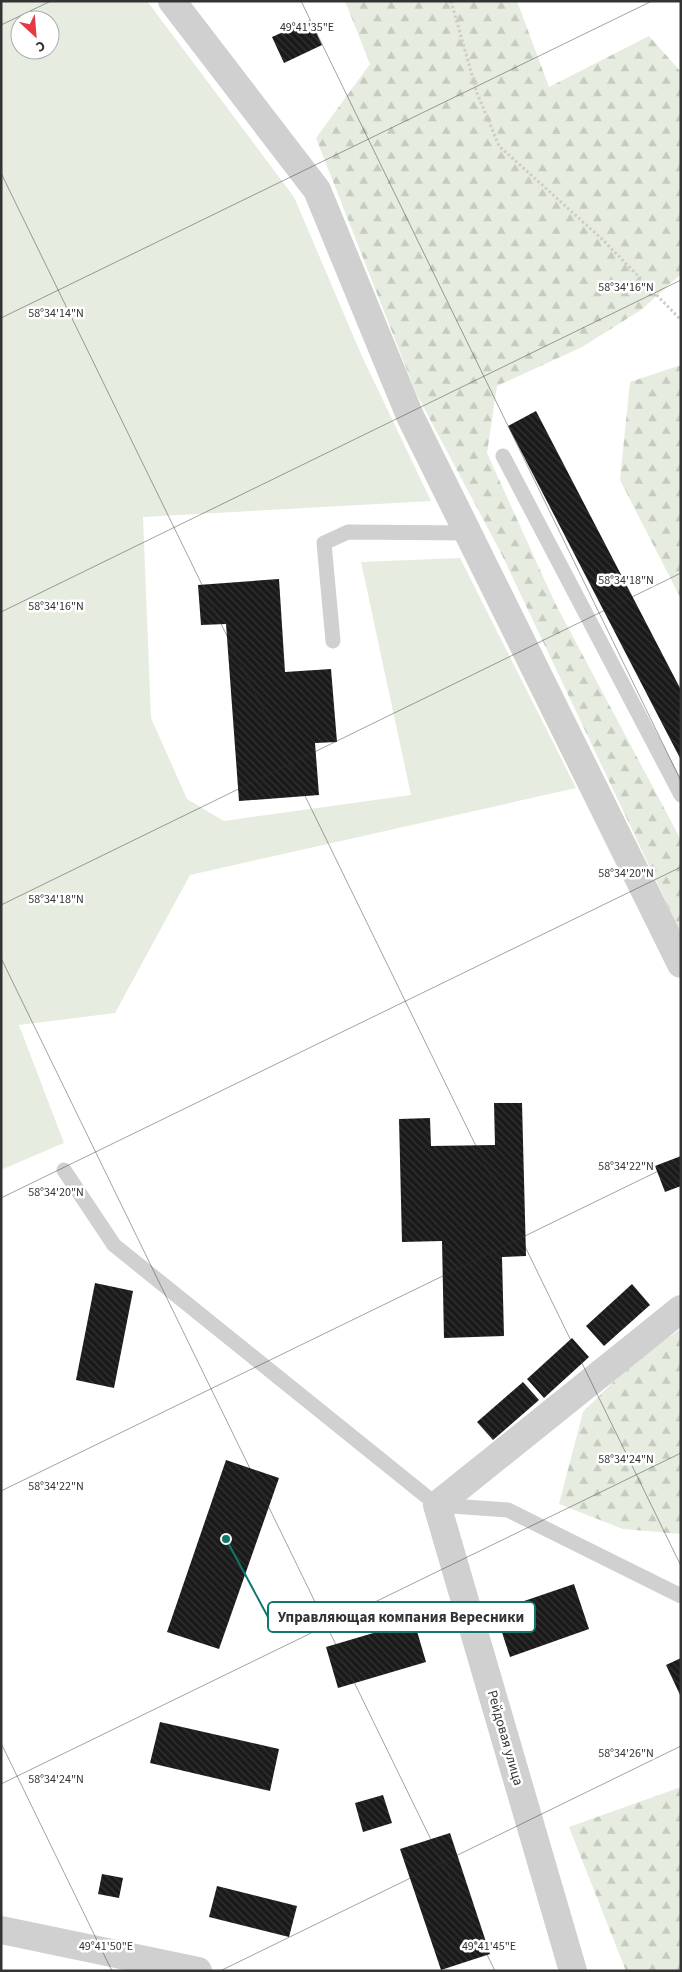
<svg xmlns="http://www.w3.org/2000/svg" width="682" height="1972" font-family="'Source Sans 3',sans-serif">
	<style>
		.green { fill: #e6ecdf; fill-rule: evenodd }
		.forest { fill: url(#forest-firs) }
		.building { fill: url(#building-back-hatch) }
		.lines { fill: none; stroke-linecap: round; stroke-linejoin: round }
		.path { stroke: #cdcdcd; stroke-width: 3; stroke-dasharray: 2.5 2.5; stroke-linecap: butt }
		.lane { stroke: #d0d0d0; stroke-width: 15 }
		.street { stroke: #d0d0d0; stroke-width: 28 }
		.ticks { fill: none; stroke: #333; stroke-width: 1; stroke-opacity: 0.45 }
		.labels { text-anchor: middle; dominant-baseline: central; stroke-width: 5; stroke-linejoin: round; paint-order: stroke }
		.street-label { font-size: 14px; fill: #333; stroke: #fff }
		.ticks-label { font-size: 12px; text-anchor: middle; fill: #333; stroke: #fff; stroke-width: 5; stroke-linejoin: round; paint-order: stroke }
		.leader { fill: none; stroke: #0f766e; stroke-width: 2 }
		.callout-dot { fill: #0f766e; stroke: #fff; stroke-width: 2 }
		.callout { fill: #fff; stroke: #0f766e; stroke-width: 2 }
		.callout-label { font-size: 15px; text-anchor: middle; font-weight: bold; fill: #333 }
	</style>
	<defs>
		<pattern id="forest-firs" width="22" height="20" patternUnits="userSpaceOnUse" patternTransform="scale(1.25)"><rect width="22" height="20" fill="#e6ecdf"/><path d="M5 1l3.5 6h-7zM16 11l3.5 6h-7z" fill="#c6cbc0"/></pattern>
		<pattern id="building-back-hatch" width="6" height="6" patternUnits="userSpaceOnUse" patternTransform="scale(1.25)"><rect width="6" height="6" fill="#1a1a1a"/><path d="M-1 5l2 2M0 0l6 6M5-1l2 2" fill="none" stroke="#333"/></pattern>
	</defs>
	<rect width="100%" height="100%" fill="#fff"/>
	<path class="green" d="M1 1H147L294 197 361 354 431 501 143 517 151 718 187 799 224 821 411 795 361 562 460 558 576 788 190 875 115 1013 19 1025 64 1143 3 1169 1 1165ZM20 20H50V50H20Z"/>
	<g class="forest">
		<polygon points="345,1 517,1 549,87 649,36 681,72 681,274 641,310 582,347 497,386 487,453 555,603 681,840 681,933 501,553 416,393 316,138 370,64"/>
		<polygon points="681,365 681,599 620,480 630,382"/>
		<polygon points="681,1329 681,1534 623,1529 559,1504 583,1412 634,1361"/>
		<polygon points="681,1787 681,1971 626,1971 569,1827"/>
	</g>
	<g class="building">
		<polygon points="310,20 322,45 284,63 272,37"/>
		<polygon points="536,411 681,690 681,760 508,426"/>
		<polygon points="279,579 285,672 331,669 337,742 315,743 319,795 239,801 226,624 201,625 198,585"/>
		<polygon points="494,1103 522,1103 526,1256 502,1257 504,1336 444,1338 442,1241 402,1242 399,1119 430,1118 431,1146 495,1145"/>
		<polygon points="681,1156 681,1186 665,1192 655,1166"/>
		<polygon points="95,1283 133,1291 114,1388 76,1380"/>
		<polygon points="632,1284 650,1305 604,1346 586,1326"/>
		<polygon points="572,1338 589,1357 544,1398 527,1379"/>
		<polygon points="523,1382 539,1400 493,1440 477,1422"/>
		<polygon points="226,1460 279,1478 219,1649 167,1632"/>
		<polygon points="574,1584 589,1629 510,1657 495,1611"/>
		<polygon points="414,1621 426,1662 338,1688 326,1647"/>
		<polygon points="681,1658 681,1697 666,1665"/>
		<polygon points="160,1722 279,1749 270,1791 150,1763"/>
		<polygon points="383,1795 392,1823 363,1832 355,1803"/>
		<polygon points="450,1833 490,1954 441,1970 400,1849"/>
		<polygon points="102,1874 123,1878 119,1898 98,1894"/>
		<polygon points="217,1886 297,1906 289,1937 209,1917"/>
	</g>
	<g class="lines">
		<polyline class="path" points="451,1 477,93 499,146 603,240 681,320"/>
		<g class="lane">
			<polyline points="503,456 681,795"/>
			<polyline points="333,641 324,543 348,532 468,533"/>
			<polyline points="64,1170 114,1245 437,1505 508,1510 681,1596"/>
		</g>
		<g class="street">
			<polyline points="172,1 317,190 410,416 681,964"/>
			<polyline points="1,1930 198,1971"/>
			<polyline points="573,1971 437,1505 681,1309"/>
		</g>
	</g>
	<path class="ticks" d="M301 1 681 781M1 25 51 1M1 173 681 1566M1 318 652 1M1 612 681 280M1 905 681 573M1 958 495 1971M1 1198 681 867M1 1491 681 1160M1 1743 112 1971M1 1784 681 1453M220 1971 681 1746"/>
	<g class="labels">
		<g class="street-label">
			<text transform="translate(505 1738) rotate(74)">Рейдовая улица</text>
		</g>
	</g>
	<g class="ticks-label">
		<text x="307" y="31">49°41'35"E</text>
		<text x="626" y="291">58°34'16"N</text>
		<text x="56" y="317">58°34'14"N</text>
		<text x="626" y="584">58°34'18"N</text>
		<text x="56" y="610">58°34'16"N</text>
		<text x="626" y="877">58°34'20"N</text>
		<text x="56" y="903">58°34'18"N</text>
		<text x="626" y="1170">58°34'22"N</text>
		<text x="56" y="1196">58°34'20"N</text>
		<text x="626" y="1463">58°34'24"N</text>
		<text x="56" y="1490">58°34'22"N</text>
		<text x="626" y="1757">58°34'26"N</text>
		<text x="56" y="1783">58°34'24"N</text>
		<text x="106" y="1950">49°41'50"E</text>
		<text x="489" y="1950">49°41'45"E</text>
	</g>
	<path class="leader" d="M226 1539L268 1617"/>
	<circle class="callout-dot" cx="226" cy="1539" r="5"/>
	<rect class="callout" x="268" y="1602" width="267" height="30" rx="5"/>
	<g class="callout-label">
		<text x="401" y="1622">Управляющая компания Вересники</text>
	</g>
	<rect width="682" height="1972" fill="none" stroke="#333333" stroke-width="5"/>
	<g transform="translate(35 35) rotate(154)"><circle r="24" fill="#ffffff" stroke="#adadad"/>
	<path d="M0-4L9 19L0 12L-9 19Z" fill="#e63946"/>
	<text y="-8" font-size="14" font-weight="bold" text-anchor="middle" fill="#333333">С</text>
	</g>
</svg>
